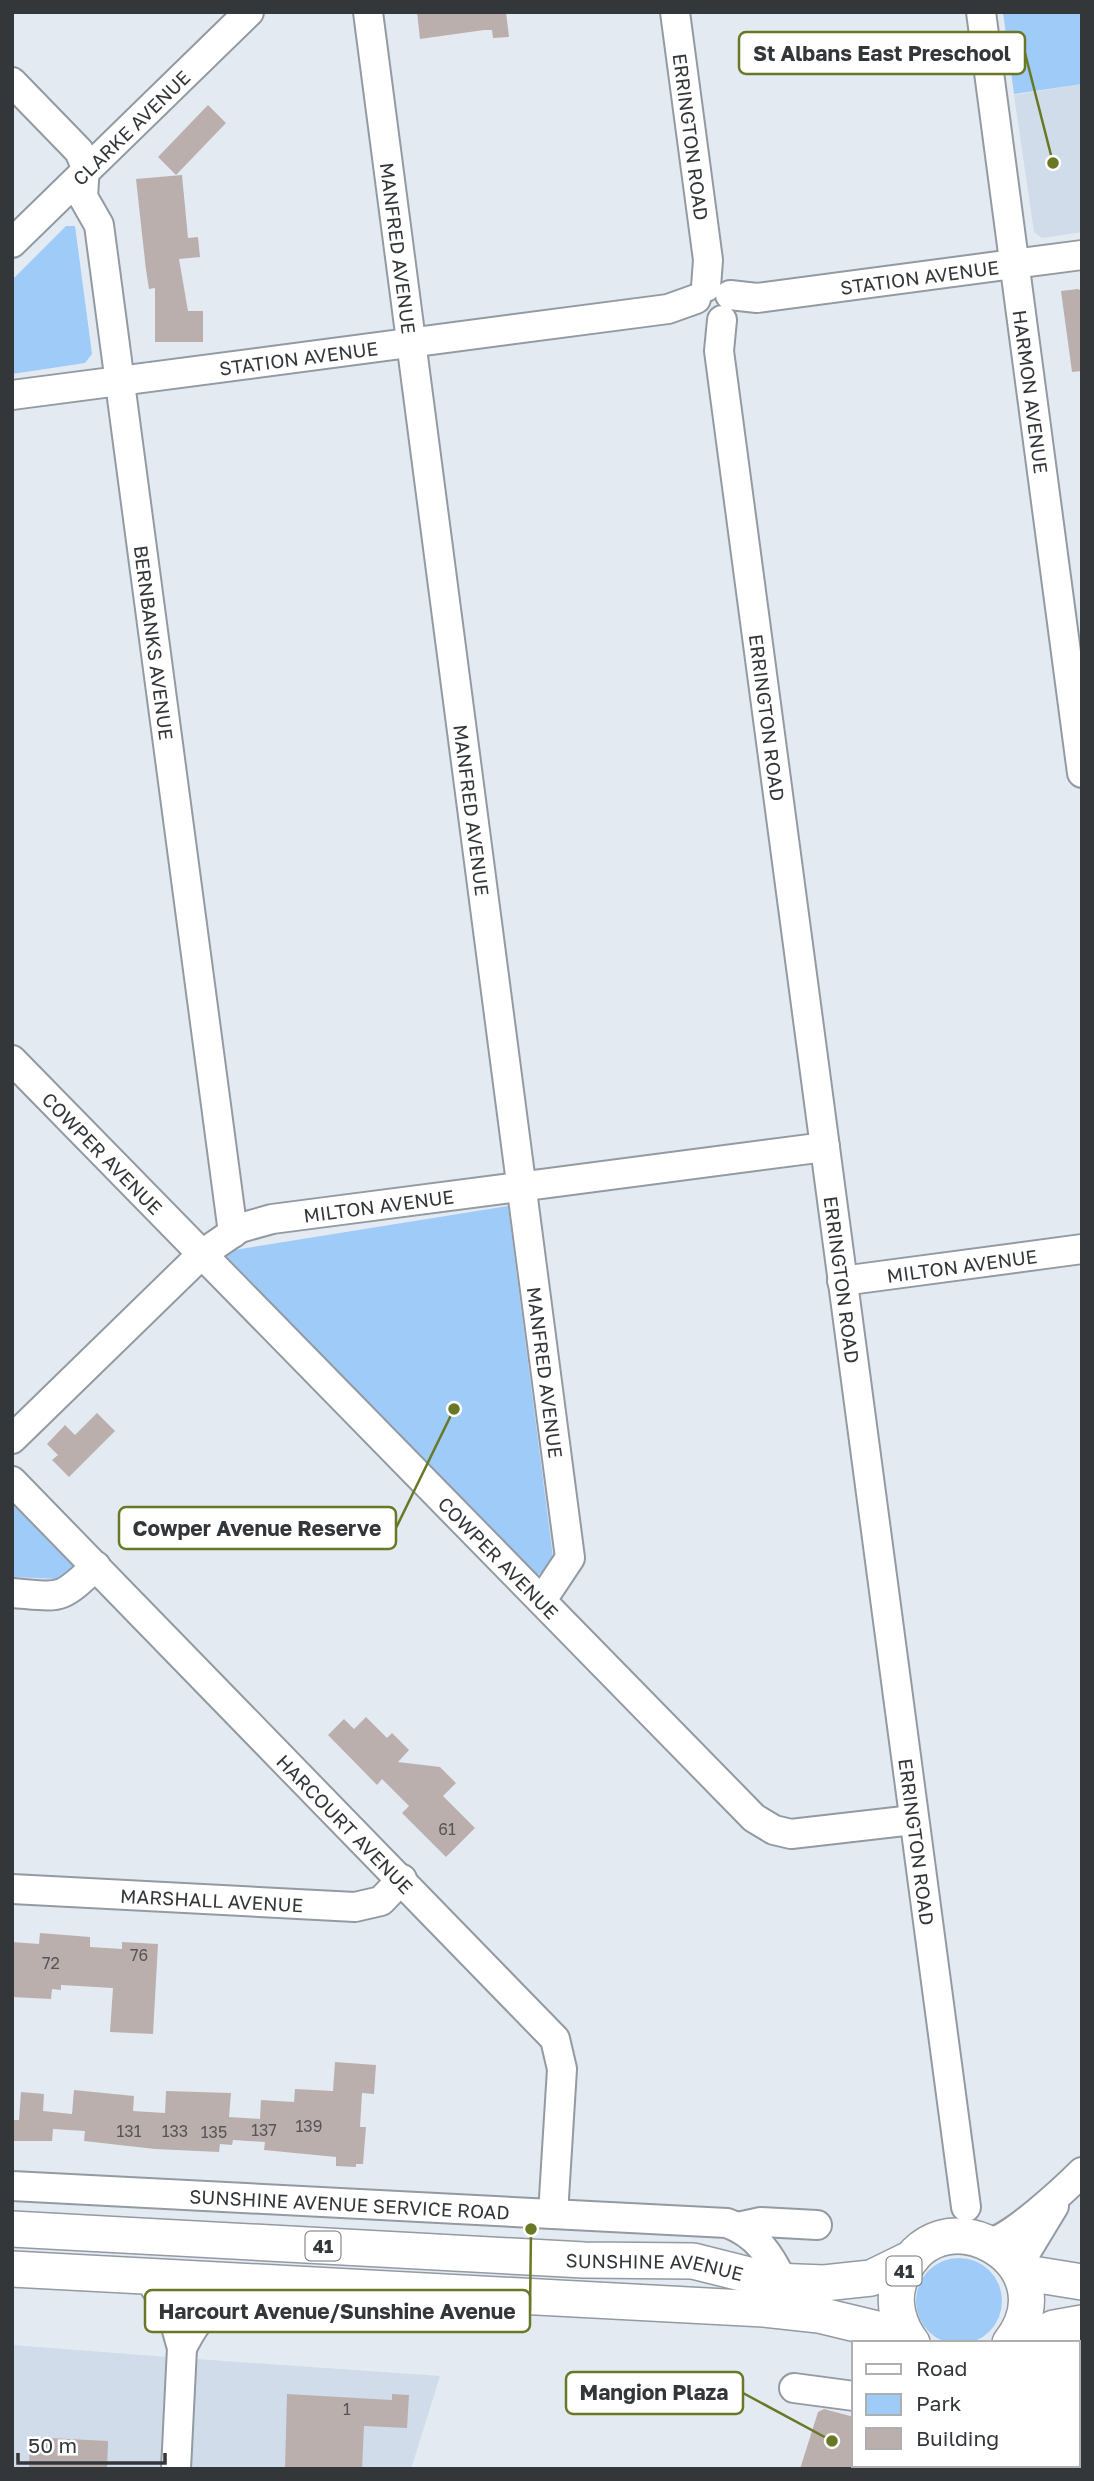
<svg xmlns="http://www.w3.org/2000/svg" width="1094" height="2481" font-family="'Golos Text',sans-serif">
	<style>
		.built { fill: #d0dce9 }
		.green { fill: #9fcbf8 }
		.building { fill: #bbafae }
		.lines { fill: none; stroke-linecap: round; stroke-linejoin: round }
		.minor-casing { stroke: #939aa1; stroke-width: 32 }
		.major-casing { stroke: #939aa1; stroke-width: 38 }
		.minor { stroke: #fff; stroke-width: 28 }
		.major { stroke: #fff; stroke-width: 35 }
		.labels { text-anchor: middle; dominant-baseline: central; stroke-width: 6; stroke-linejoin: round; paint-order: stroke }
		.number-label { font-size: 16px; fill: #565557 }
		.shield { fill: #fff; stroke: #717375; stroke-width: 2 }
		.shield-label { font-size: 18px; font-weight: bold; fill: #34373a }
		.street-label { font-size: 19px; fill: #34373a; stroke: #fff }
		.leader { fill: none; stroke: #687825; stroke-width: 2.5 }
		.callout-dot { fill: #687825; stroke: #fff; stroke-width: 2.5 }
		.callout { fill: #fff; stroke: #687825; stroke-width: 2.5 }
		.callout-label { font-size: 21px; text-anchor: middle; font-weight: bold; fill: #34373a }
	</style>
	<rect width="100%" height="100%" fill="#e3eaf2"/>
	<g class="built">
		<polygon points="1082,84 1082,232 1042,238 1034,232 1014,95"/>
		<polygon points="12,2345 154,2356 440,2376 411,2469 12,2469"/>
	</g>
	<g class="green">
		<polygon points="1003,12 1082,12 1082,84 1014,94"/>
		<polygon points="66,226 75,226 92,354 85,363 12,374 12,280"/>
		<polygon points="508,1206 554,1565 536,1576 222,1252"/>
		<polygon points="12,1494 72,1557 72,1570 59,1579 12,1577"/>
		<circle cx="959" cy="2301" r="43"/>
	</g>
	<g class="building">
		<polygon points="417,12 506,12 509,37 493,38 492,30 484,30 420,39"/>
		<polygon points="208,105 226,123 176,175 158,157"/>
		<polygon points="182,175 188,238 198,237 200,257 179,259 188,311 203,311 203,342 155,342 155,288 149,289 146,270 136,179"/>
		<polygon points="1078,289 1082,291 1082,371 1072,372 1061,291"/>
		<polygon points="97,1413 115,1431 69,1477 52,1460 58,1455 47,1444 65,1425 75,1435"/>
		<polygon points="366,1717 387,1738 392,1733 409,1750 398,1762 440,1767 456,1783 443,1796 475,1828 446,1857 402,1813 409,1806 382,1779 377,1785 328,1735 344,1719 354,1729"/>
		<polygon points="40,1933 90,1937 90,1947 122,1949 122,1942 158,1944 153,2034 110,2032 113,1988 61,1985 61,1990 52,1989 51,1999 12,1997 12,1942 39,1944"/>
		<polygon points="335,2062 376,2065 374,2094 362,2093 360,2127 366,2127 363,2164 356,2164 356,2167 336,2166 336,2157 264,2150 265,2142 233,2140 232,2145 220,2144 219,2152 155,2149 84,2141 85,2131 53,2129 52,2141 12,2141 12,2120 19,2120 21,2092 44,2094 43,2111 72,2114 74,2090 134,2096 133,2111 165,2113 166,2091 231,2093 229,2117 260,2119 261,2100 294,2102 295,2089 333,2091"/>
		<polygon points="287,2394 392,2400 392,2394 409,2395 407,2428 364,2426 362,2469 285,2469"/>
		<polygon points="824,2409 854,2417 854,2469 800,2469 818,2412"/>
		<polygon points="30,2437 108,2441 107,2469 29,2469"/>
	</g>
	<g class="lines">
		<defs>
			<g id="minor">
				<path id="s1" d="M368 12 570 1558 542 1600"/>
				<path id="s2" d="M675 12 708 260 706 287"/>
				<path id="s3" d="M981 12 1082 773"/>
				<path id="s4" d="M12 82 79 151 85 165 83 197 99 225 233 1233"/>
				<path id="s5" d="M12 243 249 12"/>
				<path id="s6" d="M730 295 757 298 1082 255"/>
				<path id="s7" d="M722 320 719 351 966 2207"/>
				<path id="s8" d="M12 395 668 309 696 299"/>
				<path id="s9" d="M12 1060 754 1818 774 1830 791 1834 913 1820"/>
				<path id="s10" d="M842 1281 1082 1249"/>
				<path id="s11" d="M12 1439 202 1254 240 1228 272 1219 825 1147"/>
				<path id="s12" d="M12 1481 555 2039 562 2069 553 2214"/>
				<path d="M12 1593C62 1597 59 1601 96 1566"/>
				<path id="s13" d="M12 1889 355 1907 381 1901 402 1879"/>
				<path id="s14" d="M12 2186 727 2223C757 2234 770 2255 783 2282"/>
				<polyline points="738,2227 761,2222 817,2225"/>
				<path d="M990 2242C1010 2240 1066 2188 1082 2172"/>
				<polyline points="1017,2267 1054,2206"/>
				<polyline points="148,2277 172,2313 182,2348 176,2469"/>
				<path d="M182 2348C213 2286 223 2314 276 2308 295 2305 316 2296 334 2291"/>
				<polyline points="1078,2375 1082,2375"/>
				<polyline points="794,2388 854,2396"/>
				<polyline points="881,2469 882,2465"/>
			</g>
			<g id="major">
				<path id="s15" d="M12 2229 584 2260 693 2261 773 2281 824 2283 871 2278 912 2258"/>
				<polyline points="12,2269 764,2309 819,2315 906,2336"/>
				<polyline points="1020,2272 1082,2282"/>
				<path d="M912 2343C899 2326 892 2303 899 2282 933 2184 1074 2261 1010 2343"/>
				<polyline points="1020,2343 1054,2328 1082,2323"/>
			</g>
		</defs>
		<use href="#minor" class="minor-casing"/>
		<use href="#major" class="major-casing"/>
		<use href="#minor" class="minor"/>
		<use href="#major" class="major"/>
	</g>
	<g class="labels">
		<g class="number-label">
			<text x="447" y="1829">61</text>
			<text x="139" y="1955">76</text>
			<text x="51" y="1963">72</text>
			<text x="309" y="2126">139</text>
			<text x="264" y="2130">137</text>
			<text x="129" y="2131">131</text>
			<text x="175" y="2131">133</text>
			<text x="214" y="2132">135</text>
			<text x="347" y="2409">1</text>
		</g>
		<g class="shield">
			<rect x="305.5" y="2231.5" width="35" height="29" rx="5"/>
			<rect x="886.5" y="2256.5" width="35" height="29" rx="5"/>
		</g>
		<g class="shield-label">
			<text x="323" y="2246">41</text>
			<text x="904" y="2271">41</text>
		</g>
		<g class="street-label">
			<text stroke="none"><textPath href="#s5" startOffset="166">CLARKE AVENUE</textPath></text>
			<text stroke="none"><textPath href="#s2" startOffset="126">ERRINGTON ROAD</textPath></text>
			<text stroke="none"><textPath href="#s1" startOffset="238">MANFRED AVENUE</textPath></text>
			<text stroke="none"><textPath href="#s6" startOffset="191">STATION AVENUE</textPath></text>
			<text stroke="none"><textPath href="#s8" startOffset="289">STATION AVENUE</textPath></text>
			<text stroke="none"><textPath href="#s3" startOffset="383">HARMON AVENUE</textPath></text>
			<text stroke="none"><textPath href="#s4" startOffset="597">BERNBANKS AVENUE</textPath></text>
			<text stroke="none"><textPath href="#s7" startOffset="401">ERRINGTON ROAD</textPath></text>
			<text stroke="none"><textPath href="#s1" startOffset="805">MANFRED AVENUE</textPath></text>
			<text stroke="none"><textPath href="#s9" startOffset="130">COWPER AVENUE</textPath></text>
			<text stroke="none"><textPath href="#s11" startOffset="452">MILTON AVENUE</textPath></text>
			<text stroke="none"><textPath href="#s10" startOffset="121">MILTON AVENUE</textPath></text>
			<text stroke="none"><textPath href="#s7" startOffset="968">ERRINGTON ROAD</textPath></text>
			<text stroke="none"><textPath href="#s1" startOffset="1372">MANFRED AVENUE</textPath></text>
			<text stroke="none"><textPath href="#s9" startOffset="696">COWPER AVENUE</textPath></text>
			<text stroke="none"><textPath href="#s12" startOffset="478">HARCOURT AVENUE</textPath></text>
			<text stroke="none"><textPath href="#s7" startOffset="1535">ERRINGTON ROAD</textPath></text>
			<text stroke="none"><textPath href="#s13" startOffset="200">MARSHALL AVENUE</textPath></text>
			<text stroke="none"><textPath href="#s14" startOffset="338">SUNSHINE AVENUE SERVICE ROAD</textPath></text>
			<text stroke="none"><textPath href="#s15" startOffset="644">SUNSHINE AVENUE</textPath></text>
		</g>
	</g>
	<path class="leader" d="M1053 163L1025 53M454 1409L396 1528M531 2229L530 2311M832 2441L743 2393"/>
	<g class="callout-dot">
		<circle cx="1053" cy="163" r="7"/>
		<circle cx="454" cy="1409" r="7"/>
		<circle cx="531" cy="2229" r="7"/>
		<circle cx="832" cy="2441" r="7"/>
	</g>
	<g class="callout">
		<rect x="739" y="32" width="286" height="42" rx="7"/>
		<rect x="119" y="1507" width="277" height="42" rx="7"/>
		<rect x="145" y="2290" width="385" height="42" rx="7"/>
		<rect x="566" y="2372" width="177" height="42" rx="7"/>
	</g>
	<g class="callout-label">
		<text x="882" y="61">St Albans East Preschool</text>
		<text x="257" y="1536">Cowper Avenue Reserve</text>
		<text x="337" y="2319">Harcourt Avenue/Sunshine Avenue</text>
		<text x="654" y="2400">Mangion Plaza</text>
	</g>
	<rect width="1094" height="2481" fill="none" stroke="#34373a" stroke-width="28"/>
	<rect x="852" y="2341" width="228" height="126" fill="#ffffff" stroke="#aeafb0" stroke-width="2"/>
	<rect x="866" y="2364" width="35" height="10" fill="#ffffff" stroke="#aeafb0" stroke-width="2"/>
	<text x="916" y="2376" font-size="21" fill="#34373a">Road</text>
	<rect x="866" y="2394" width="35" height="21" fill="#9fcbf8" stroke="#aeafb0" stroke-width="2"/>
	<text x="916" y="2411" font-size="21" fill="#34373a">Park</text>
	<rect x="866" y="2428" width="35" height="21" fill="#bbafae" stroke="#aeafb0" stroke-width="2"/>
	<text x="916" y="2446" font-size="21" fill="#34373a">Building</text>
	<path d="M18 2453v10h147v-10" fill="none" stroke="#34373a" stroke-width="3.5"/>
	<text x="28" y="2453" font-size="21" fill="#34373a" stroke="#ffffff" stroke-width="5" paint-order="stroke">50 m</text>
</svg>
